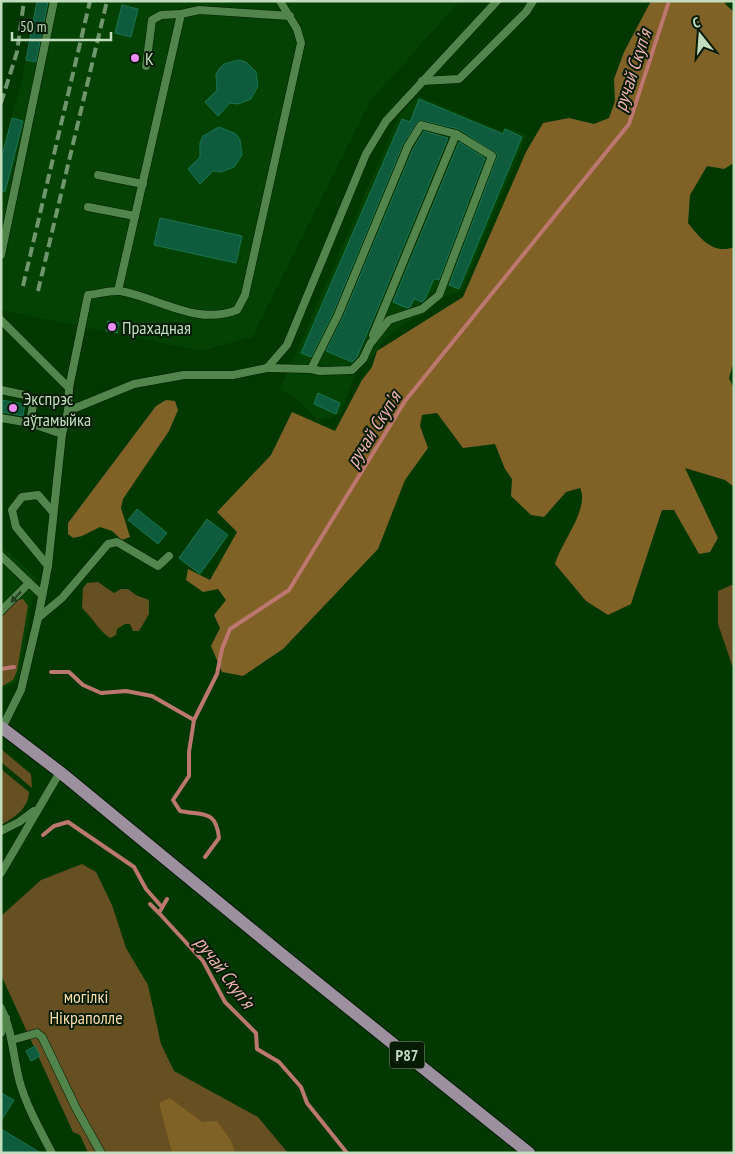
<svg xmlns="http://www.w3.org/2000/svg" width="735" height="1154" font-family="'PT Sans Narrow',sans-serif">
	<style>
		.built { fill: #044204 }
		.green { fill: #664f21 }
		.forest { fill: #806226 }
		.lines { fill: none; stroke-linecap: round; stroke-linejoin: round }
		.stream { stroke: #bc776f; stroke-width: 4 }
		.building { fill: #0f5b3e; stroke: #197551 }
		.service-casing { stroke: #021b01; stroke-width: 9 }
		.primary-casing { stroke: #021b01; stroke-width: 14 }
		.service { stroke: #52854c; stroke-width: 8 }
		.primary { stroke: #9c909f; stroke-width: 12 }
		.rail { stroke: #6f966c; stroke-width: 4; stroke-dasharray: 10 5; stroke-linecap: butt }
		.oneway { fill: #213f1d }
		.poi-dot { fill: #ec8cfb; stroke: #061a04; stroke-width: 2 }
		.labels { text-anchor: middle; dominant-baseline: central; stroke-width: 4; stroke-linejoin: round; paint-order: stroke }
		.shield { fill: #061a04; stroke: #8aa286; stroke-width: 1 }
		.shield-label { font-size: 16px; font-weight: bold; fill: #c2ddbe }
		.poi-label { font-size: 18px; fill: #c2ddbe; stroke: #061a04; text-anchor: start }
		.park-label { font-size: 18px; fill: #f8ddad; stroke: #061a04 }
		.water-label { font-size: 19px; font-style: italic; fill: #edb2af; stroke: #061a04 }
	</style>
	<rect width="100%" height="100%" fill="#013800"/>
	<g class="built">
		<polygon points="37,1 460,1 370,101 252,337 201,351 1,310 1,156 22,79"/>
		<polygon points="419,96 502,131 504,127 527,135 462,291 440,298 427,313 407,322 385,339 370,360 355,373 341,414 318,421 300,402 280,389 399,116"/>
		<polygon points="1,545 36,578 20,672 16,682 1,690"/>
	</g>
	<g class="green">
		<path d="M98 582 114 593 121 589H128L136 595 149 600V614L139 631H133L130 624H125L117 629 116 635 110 638C100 632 92 617 82 608L83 588 87 583Z"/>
		<polygon points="734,584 734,671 718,624 718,591"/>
		<polygon points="23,599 28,606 17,671 13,680 1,687 1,617 17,600"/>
		<polygon points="1,749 31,774 32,788 1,762"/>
		<path d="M1 769 29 792C28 809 15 817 1 825Z"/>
		<polygon points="82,864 96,872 112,905 126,948 148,985 161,1044 174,1071 258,1117 288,1153 88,1153 80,1135 73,1132 1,975 1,916 41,880"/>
	</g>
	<g class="forest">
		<path d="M651 1H726L725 4 734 12V163L724 169 707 166 690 195 688 223C700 238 713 255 734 247V361L729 378 734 389V487L725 480 685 468 718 538 710 552 699 554 674 510H662L631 604 608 615 586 601 555 564C561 542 590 509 580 488L566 492 544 517 531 515 511 496 512 479 505 469 495 444 463 448 437 413 422 415 420 426 428 448 405 480 378 549 283 649 243 676 222 672 211 646 220 628 214 615 226 600 218 589 203 592 186 580 188 569 210 580 237 532 217 512 271 455 292 412 335 431 362 380 372 367 377 351 463 297 526 152 543 123 569 118 594 124 609 118 615 101 614 79 624 52Z"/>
		<polygon points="166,400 175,401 178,410 169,431 123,499 121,508 130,537 122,540 112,531 100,527 82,536 73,538 68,534 68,523 156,406"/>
		<polygon points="170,1098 202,1122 217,1121 230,1139 235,1150 232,1153 172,1153 159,1103"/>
	</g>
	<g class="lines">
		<g class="stream">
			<polyline points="1,669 14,667"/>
			<polyline points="51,672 69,672 83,685 101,693 126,691 152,696 194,720"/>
			<polyline points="43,835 54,826 68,822 134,867 146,889 161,906"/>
			<path d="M205 857 219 838C216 809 203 816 180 811L173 800 189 776V752L194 720 217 674 222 649 230 629 289 590 405 401 629 124 669 1"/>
			<polyline points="167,899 159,913 203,961 225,1002 256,1033 257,1049 279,1062 301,1087 307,1103 347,1153"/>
			<polyline points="150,904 159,913"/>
		</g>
	</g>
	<g class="building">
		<polygon points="37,1 48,1 36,62 26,60"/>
		<polygon points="122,5 138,9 131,37 115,33"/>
		<polygon points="239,60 246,62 256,72 258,86 251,99 238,104 230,103 218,116 205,102 217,90 216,75 219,69 224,64"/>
		<polygon points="419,99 503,134 505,129 522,137 459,289 449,285 498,155 459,129 419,120 403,144 333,313 311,357 301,353 402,119 410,122"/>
		<polygon points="12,118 23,121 5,192 1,191 1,160"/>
		<polygon points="219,127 236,134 240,140 242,155 234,167 221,172 213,171 200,184 188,169 200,157 200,143 203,136"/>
		<polygon points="424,131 448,138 380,303 357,357 352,362 326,351 343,317 413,149"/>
		<polygon points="459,142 485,158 439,280 434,279 425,299 422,302 414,299 410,307 407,308 393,302"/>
		<polygon points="160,218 242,236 236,263 154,245"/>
		<polygon points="108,321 119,323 117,333 106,331"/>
		<polygon points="318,393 340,403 336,414 314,404"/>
		<polygon points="1,400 25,404 23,416 1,412"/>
		<polygon points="137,509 167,533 158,544 128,520"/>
		<polygon points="207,519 228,535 200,574 179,558"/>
		<polygon points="35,1046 40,1056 31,1061 26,1051"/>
		<polygon points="1,1093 14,1100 1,1121"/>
		<polygon points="1,1129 41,1153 1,1153"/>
	</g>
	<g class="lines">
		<defs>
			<g id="service">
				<polyline points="146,66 152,20 161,15 181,14"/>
				<polyline points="422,81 459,79 526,12 533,1"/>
				<polyline points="98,175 143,184"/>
				<polyline points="88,207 135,216"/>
				<polyline points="1,255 54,1"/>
				<polyline points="118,291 181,14 199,10 290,16"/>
				<polyline points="1,320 69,388"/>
				<polyline points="373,335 456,134"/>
				<polyline points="267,368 311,369 338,315 408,146 421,125 456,134 492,156 439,295 422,309 389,320 370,344 363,359 352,370 320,371 311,369"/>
				<polyline points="1,390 25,395 33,405 30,423"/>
				<path d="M68 411 69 388 88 295C98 294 110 290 120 291 160 298 196 326 237 310L245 295 301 43 297 29 280 1"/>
				<polyline points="1,418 30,423 62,434"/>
				<polyline points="1,556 42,595"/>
				<polyline points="48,566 16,527 12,510 22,497 38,495 53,512"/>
				<polyline points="1,611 29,583"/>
				<polyline points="38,618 62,598 108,544 117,542 158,566 169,556"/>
				<polyline points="2,728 21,690 38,618 48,566 62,434 68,411 134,384 184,375 233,375 267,368 287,345 366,154 386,121 497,1"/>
				<polyline points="1,831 19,822 34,811"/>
				<polyline points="1,873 60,772"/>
				<path d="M1 1008C13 1032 13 1058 20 1083 27 1107 40 1130 52 1153"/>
				<polyline points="1,1033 6,1018"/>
				<polyline points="12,1040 37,1033 42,1037 76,1108 101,1153"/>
			</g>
			<polyline id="primary" points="1,727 60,772 285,957 529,1153"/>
		</defs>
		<use href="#service" class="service-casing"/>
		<use href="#primary" class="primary-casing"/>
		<use href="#service" class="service"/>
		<use href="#primary" class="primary"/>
		<g class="rail">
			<polyline points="1,103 17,52 24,1"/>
			<polyline points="23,286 90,1"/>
			<polyline points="38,291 107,1"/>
		</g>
	</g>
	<defs><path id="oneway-solid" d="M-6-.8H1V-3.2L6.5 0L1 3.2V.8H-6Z" transform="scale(1.25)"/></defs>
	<use class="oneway" href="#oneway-solid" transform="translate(16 597) rotate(133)"/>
	<g class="poi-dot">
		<circle cx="135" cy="58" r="5"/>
		<circle cx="112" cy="327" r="5"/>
		<circle cx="13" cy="408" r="5"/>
	</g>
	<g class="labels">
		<rect class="shield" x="389.5" y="1041.5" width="35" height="27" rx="4"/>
		<g class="shield-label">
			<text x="407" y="1055">Р87</text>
		</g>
		<g class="poi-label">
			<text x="145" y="58">К</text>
			<text x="122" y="327">Прахадная</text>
			<text x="23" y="398">Экспрэс<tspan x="23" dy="21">аўтамыйка</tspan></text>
		</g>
		<g class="park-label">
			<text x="86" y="996">могілкі<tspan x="86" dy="21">Нікраполле</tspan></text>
		</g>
		<g class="water-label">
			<text transform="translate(632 70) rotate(-72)">ручай Скупʼя</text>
			<text transform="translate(373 429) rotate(-58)">ручай Скупʼя</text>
			<text transform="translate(225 972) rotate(53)">ручай Скупʼя</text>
		</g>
	</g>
	<rect width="735" height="1154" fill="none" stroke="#c2ddbe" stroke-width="5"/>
	<g transform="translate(700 35) rotate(343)" stroke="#061a04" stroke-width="4" paint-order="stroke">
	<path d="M0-4L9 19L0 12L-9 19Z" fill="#c2ddbe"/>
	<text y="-8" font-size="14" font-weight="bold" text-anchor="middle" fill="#c2ddbe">С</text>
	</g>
	<path d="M12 32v8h99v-8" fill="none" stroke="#c2ddbe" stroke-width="2.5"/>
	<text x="20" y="32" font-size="15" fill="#c2ddbe" stroke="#061a04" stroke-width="4" paint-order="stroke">50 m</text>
</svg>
